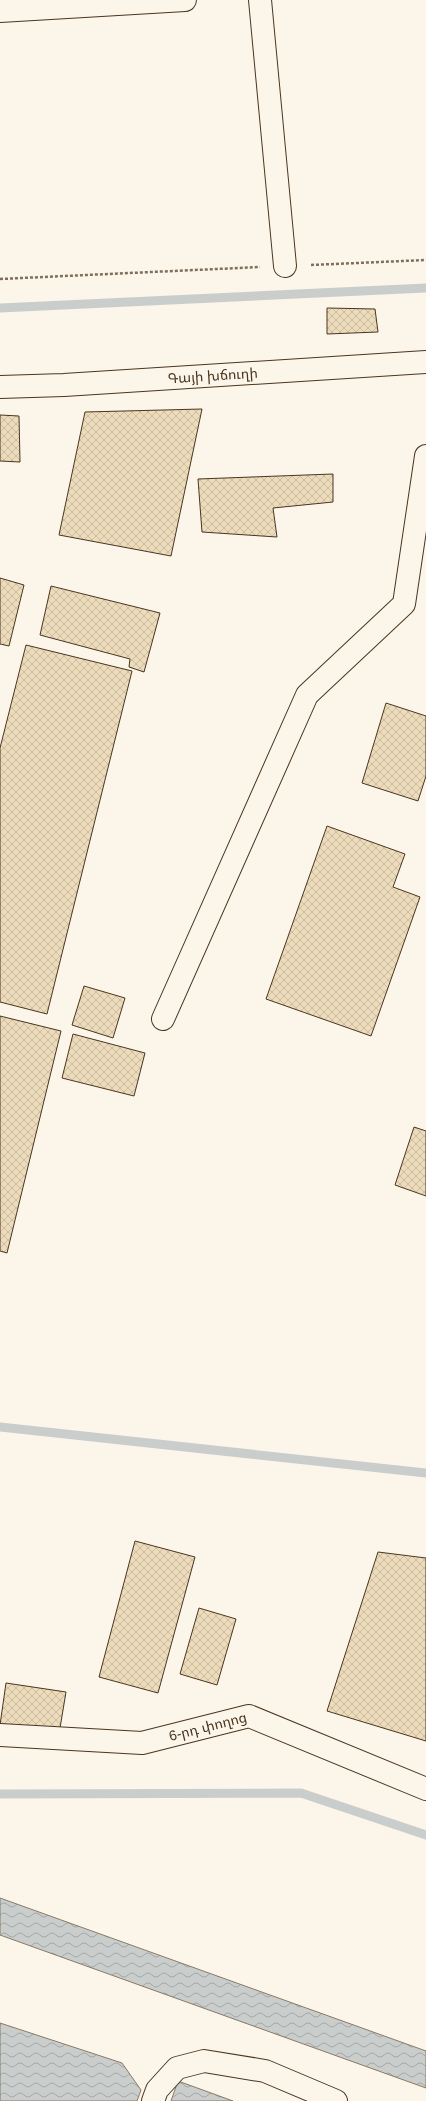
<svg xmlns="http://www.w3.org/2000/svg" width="426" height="2101" font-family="Helvetica,'Noto Sans Armenian',sans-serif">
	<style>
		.water { fill: url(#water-waves); stroke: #887966 }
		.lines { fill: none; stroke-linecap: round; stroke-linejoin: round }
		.stream { stroke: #c9cecd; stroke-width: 9 }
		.building { fill: url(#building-cross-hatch); stroke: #4a3520 }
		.minor-casing { stroke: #4a3520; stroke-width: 24 }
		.major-casing { stroke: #4a3520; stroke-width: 24 }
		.path { stroke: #7f6f5c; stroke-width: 2.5; stroke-dasharray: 3 2; stroke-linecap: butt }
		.minor { stroke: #fbf6e9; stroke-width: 22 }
		.major { stroke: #fbf6e9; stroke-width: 22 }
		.labels { text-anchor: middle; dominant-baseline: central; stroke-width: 3; stroke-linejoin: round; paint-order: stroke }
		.street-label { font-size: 14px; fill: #4a3520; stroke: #fbf6e9 }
	</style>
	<defs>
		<pattern id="water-waves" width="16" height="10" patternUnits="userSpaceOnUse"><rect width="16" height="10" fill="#c9cecd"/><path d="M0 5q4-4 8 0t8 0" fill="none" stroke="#a5a8a6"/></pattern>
		<pattern id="building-cross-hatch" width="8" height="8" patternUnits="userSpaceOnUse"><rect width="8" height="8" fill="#ecdcbc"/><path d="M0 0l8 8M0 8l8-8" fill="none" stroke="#ccbda1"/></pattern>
	</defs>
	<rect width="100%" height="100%" fill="#fbf6e9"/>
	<g class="water">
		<polygon points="0,1898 426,2051 426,2088 0,1935"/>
		<polygon points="0,2023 122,2063 141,2090 137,2101 0,2101"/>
		<polygon points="178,2081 233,2101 171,2101"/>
	</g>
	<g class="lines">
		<g class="stream">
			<polyline points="0,308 426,288"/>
			<polyline points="0,1427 426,1473"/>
			<polyline points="0,1794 301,1793 426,1835"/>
		</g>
	</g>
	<g class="building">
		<polygon points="327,308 375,309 378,332 327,334"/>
		<polygon points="202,409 171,556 59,535 85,412"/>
		<polygon points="0,415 19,416 20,462 0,461"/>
		<polygon points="333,474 333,502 273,508 277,537 202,532 198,479"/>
		<polygon points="0,578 24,585 9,646 0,644"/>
		<polygon points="51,586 160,613 144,672 129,667 130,659 40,635"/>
		<polygon points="26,645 132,671 47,1014 0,1002 0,748"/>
		<polygon points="386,703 426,716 426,776 418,801 362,783"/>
		<polygon points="327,826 405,854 393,887 420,897 371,1036 266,999"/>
		<polygon points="84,986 125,998 113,1038 72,1025"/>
		<polygon points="0,1016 61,1031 7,1253 0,1251"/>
		<polygon points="73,1034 145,1053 134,1096 62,1078"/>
		<polygon points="414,1127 426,1131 426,1196 395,1185"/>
		<polygon points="135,1541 195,1557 158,1693 99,1677"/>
		<polygon points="378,1552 426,1558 426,1741 327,1711"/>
		<polygon points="199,1608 236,1619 217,1685 180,1674"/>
		<polygon points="6,1683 66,1692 59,1734 0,1725"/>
	</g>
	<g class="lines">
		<defs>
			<g id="minor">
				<polyline points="260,0 285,266"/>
				<polyline points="0,11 185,0"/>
				<polyline points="163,1019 307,695 404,604 426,456"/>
				<path id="s1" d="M0 1735 142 1743 249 1716 426 1789"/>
				<polyline points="153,2101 157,2090 177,2068 204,2061 265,2071 336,2101"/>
			</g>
			<g id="major">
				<path id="s2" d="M0 387 64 385 426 362"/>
			</g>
		</defs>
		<use href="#minor" class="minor-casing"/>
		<use href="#major" class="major-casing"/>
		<g class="path">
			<polyline points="311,265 426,260"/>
			<polyline points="0,279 260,267"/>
		</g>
		<use href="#minor" class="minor"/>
		<use href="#major" class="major"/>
	</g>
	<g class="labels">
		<g class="street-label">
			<text stroke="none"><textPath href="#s2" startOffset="213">Գայի խճուղի</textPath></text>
			<text stroke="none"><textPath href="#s1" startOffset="210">6-րդ փողոց</textPath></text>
		</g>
	</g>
</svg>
